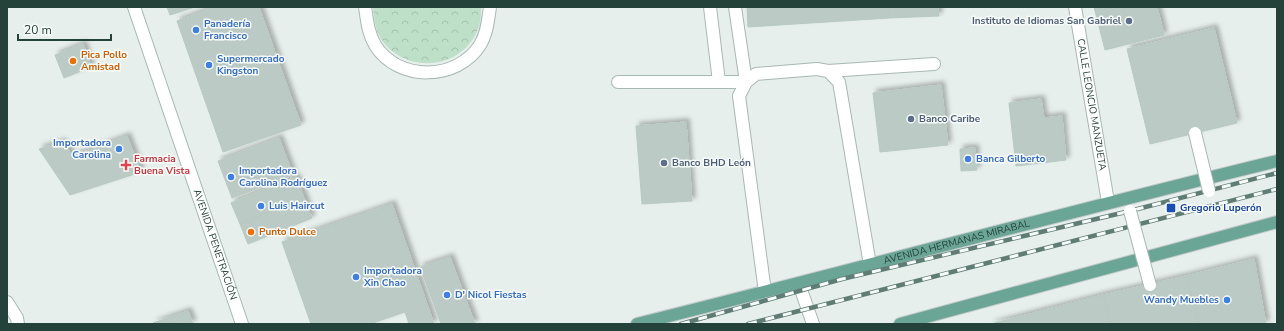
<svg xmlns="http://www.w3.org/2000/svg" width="1284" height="331" font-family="'Nunito Sans',sans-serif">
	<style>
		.park { fill: url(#park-crowns) }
		.building { fill: #bbcac4; stroke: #b8c9c2; filter: url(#shadow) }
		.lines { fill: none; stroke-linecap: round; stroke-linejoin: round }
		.lane-casing { stroke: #a8b8b2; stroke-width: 14 }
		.street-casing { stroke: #a8b8b2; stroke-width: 14 }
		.secondary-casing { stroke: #a4bbb3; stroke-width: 14 }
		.primary-casing { stroke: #c2cac8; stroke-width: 14 }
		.lane { stroke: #fff; stroke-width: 12 }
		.street { stroke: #fff; stroke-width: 12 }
		.secondary { stroke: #fff; stroke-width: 12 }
		.primary { stroke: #6aa596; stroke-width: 12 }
		.rail-casing { stroke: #5f7d75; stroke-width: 4.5 }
		.rail { stroke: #f7fbf9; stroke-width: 3; stroke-dasharray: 9; stroke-linecap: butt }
		.street-bridge-casing { stroke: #a8b8b2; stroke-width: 14; stroke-linecap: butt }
		.street-bridge { stroke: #fff; stroke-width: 12 }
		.service-dot { fill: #5c6f8a; stroke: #f7fbf9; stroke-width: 1.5 }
		.shop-dot { fill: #3f7fe0; stroke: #f7fbf9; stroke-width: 1.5 }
		.food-dot { fill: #e8710a; stroke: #f7fbf9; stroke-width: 1.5 }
		.health-dot { fill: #e0444e; stroke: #f7fbf9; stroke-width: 1.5 }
		.transit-dot { fill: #1a4fb4; stroke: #f7fbf9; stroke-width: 1.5 }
		.labels { text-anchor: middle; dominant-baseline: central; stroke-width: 3; stroke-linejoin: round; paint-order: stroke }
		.service-label { font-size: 10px; font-weight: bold; fill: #4e5e75; stroke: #f7fbf9; text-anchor: start }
		.shop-label { font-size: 10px; font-weight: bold; fill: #366cbe; stroke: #f7fbf9; text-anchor: start }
		.food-label { font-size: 10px; font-weight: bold; fill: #c56008; stroke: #f7fbf9; text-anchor: start }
		.street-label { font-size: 10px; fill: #24423a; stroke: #f7fbf9 }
		.health-label { font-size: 10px; font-weight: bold; fill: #be3a42; stroke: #f7fbf9; text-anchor: start }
		.transit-label { font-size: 10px; font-weight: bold; fill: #164399; stroke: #f7fbf9; text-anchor: start }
	</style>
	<defs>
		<pattern id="park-crowns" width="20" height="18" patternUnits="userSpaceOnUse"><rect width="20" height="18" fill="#bfe0c8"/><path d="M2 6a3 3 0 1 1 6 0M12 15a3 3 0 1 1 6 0" fill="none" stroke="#a4c1ad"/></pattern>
		<filter id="shadow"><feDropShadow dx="3.5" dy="-3.5" stdDeviation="2" flood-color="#0004"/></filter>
	</defs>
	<rect width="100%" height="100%" fill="#e6efeb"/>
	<path class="park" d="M373 7H481C481 12 481 18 480 22 470 68 407 78 381 39 375 29 374 18 373 7Z"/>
	<g class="building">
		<polygon points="167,7 195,7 170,15"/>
		<polygon points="216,7 259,7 301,125 223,152 177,21"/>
		<polygon points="747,7 888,7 889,18 748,27"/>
		<polygon points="888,7 938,7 939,16 889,18"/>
		<polygon points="1094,7 1157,7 1164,35 1105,50"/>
		<polygon points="1214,28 1237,123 1150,144 1127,49"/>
		<polygon points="83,44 91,67 64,78 55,55"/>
		<polygon points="941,85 948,145 880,152 873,93"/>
		<polygon points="1041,99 1044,118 1062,116 1066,160 1016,166 1009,103"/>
		<polygon points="686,122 692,201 642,204 636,126"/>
		<polygon points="127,136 141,172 70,195 39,149 62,142 73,156"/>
		<polygon points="279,138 293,175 232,198 218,161"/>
		<polygon points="975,148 977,170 961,171 960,149"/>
		<polygon points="296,177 304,198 240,224 231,203"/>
		<polygon points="304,198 312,218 248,244 240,224"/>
		<polygon points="392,204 434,324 409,324 405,312 370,324 311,324 282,242"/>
		<polygon points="450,257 475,324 441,324 420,267"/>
		<polygon points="1254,259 1266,324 1199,324 1186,276"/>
		<polygon points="1186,276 1199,324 1111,324 1103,295"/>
		<polygon points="1103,295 1111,324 991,324"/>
		<polygon points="188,311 193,324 153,323"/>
	</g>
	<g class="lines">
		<defs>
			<g id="lane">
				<polyline points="710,7 719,82"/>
				<polyline points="828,71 934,64"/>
				<polyline points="618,82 746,82 735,7"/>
				<polyline points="765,292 739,96 746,82 756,74 817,69 828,71 839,82 870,265"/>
				<polyline points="7,302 17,318 18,324"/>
			</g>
			<g id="street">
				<path d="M365 7C367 20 368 33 375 45 398 82 457 81 480 45 487 34 488 20 490 7"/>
				<path id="s1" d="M1075 7 1108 202"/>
				<polyline points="799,284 813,324"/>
			</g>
			<g id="secondary">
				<path id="s2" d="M134 7 242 324"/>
			</g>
			<g id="primary">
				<path id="s3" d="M637 324C850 271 1063 213 1277 161"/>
				<polyline points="900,324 1277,222"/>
			</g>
		</defs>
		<use href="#lane" class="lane-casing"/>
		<use href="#street" class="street-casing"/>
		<use href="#secondary" class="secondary-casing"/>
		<use href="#primary" class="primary-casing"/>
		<use href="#lane" class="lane"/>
		<use href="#street" class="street"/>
		<use href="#secondary" class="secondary"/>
		<use href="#primary" class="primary"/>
		<defs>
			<g id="rail">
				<polyline points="681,324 842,279 1130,211 1277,173"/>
				<polyline points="748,324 1277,189"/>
			</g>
		</defs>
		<use href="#rail" class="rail-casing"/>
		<use href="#rail" class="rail"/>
		<defs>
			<g id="street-bridge">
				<polyline points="1195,133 1209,191"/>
				<polyline points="1130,211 1150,285"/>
			</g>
		</defs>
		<use href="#street-bridge" class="street-bridge-casing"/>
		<use href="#street-bridge" class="street-bridge"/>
	</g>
	<g class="service-dot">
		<circle cx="1129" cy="21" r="4"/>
		<circle cx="911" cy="119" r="4"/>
		<circle cx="664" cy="163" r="4"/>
	</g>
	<g class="shop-dot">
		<circle cx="196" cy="30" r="4"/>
		<circle cx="209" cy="65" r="4"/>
		<circle cx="119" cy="149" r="4"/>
		<circle cx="968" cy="159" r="4"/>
		<circle cx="231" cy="177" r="4"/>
		<circle cx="261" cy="206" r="4"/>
		<circle cx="356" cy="277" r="4"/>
		<circle cx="447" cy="295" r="4"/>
		<circle cx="1227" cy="300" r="4"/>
	</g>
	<g class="food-dot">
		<circle cx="73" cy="61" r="4"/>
		<circle cx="251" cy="232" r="4"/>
	</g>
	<path class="health-dot" d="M124 159h4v4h4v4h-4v4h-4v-4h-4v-4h4z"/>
	<rect class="transit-dot" x="1166" y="203" width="10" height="10" rx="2"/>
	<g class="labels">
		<g class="service-label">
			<text x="1121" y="21" text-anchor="end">Instituto de Idiomas San Gabriel</text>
			<text x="919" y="119">Banco Caribe</text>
			<text x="672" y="163">Banco BHD León</text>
		</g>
		<g class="shop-label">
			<text x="204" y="24">Panadería<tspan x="204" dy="12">Francisco</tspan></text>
			<text x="217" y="59">Supermercado<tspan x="217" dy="12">Kingston</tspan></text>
			<text x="111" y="143" text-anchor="end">Importadora<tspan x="111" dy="12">Carolina</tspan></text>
			<text x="976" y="159">Banca Gilberto</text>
			<text x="239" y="171">Importadora<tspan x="239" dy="12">Carolina Rodríguez</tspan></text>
			<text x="269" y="206">Luis Haircut</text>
			<text x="364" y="271">Importadora<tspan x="364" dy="12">Xin Chao</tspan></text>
			<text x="455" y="295">D' Nicol Fiestas</text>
			<text x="1219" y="300" text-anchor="end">Wandy Muebles</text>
		</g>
		<g class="food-label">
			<text x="81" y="55">Pica Pollo<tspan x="81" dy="12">Amistad</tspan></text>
			<text x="259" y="232">Punto Dulce</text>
		</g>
		<g class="street-label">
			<text stroke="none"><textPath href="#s1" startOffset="99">CALLE LEONCIO MANZUETA</textPath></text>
			<text stroke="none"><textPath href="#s3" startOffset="330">AVENIDA HERMANAS MIRABAL</textPath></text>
			<text stroke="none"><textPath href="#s2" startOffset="251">AVENIDA PENETRACIÓN</textPath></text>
		</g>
		<g class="health-label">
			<text x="134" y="159">Farmacia<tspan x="134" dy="12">Buena Vista</tspan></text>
		</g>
		<g class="transit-label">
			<text x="1180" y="208">Gregorio Luperón</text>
		</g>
	</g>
	<rect width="1284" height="331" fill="none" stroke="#24423a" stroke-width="16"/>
	<path d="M18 34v6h93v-6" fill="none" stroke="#24423a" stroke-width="2"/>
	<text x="24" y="34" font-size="12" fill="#24423a" stroke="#f7fbf9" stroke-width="3" paint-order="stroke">20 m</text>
</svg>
